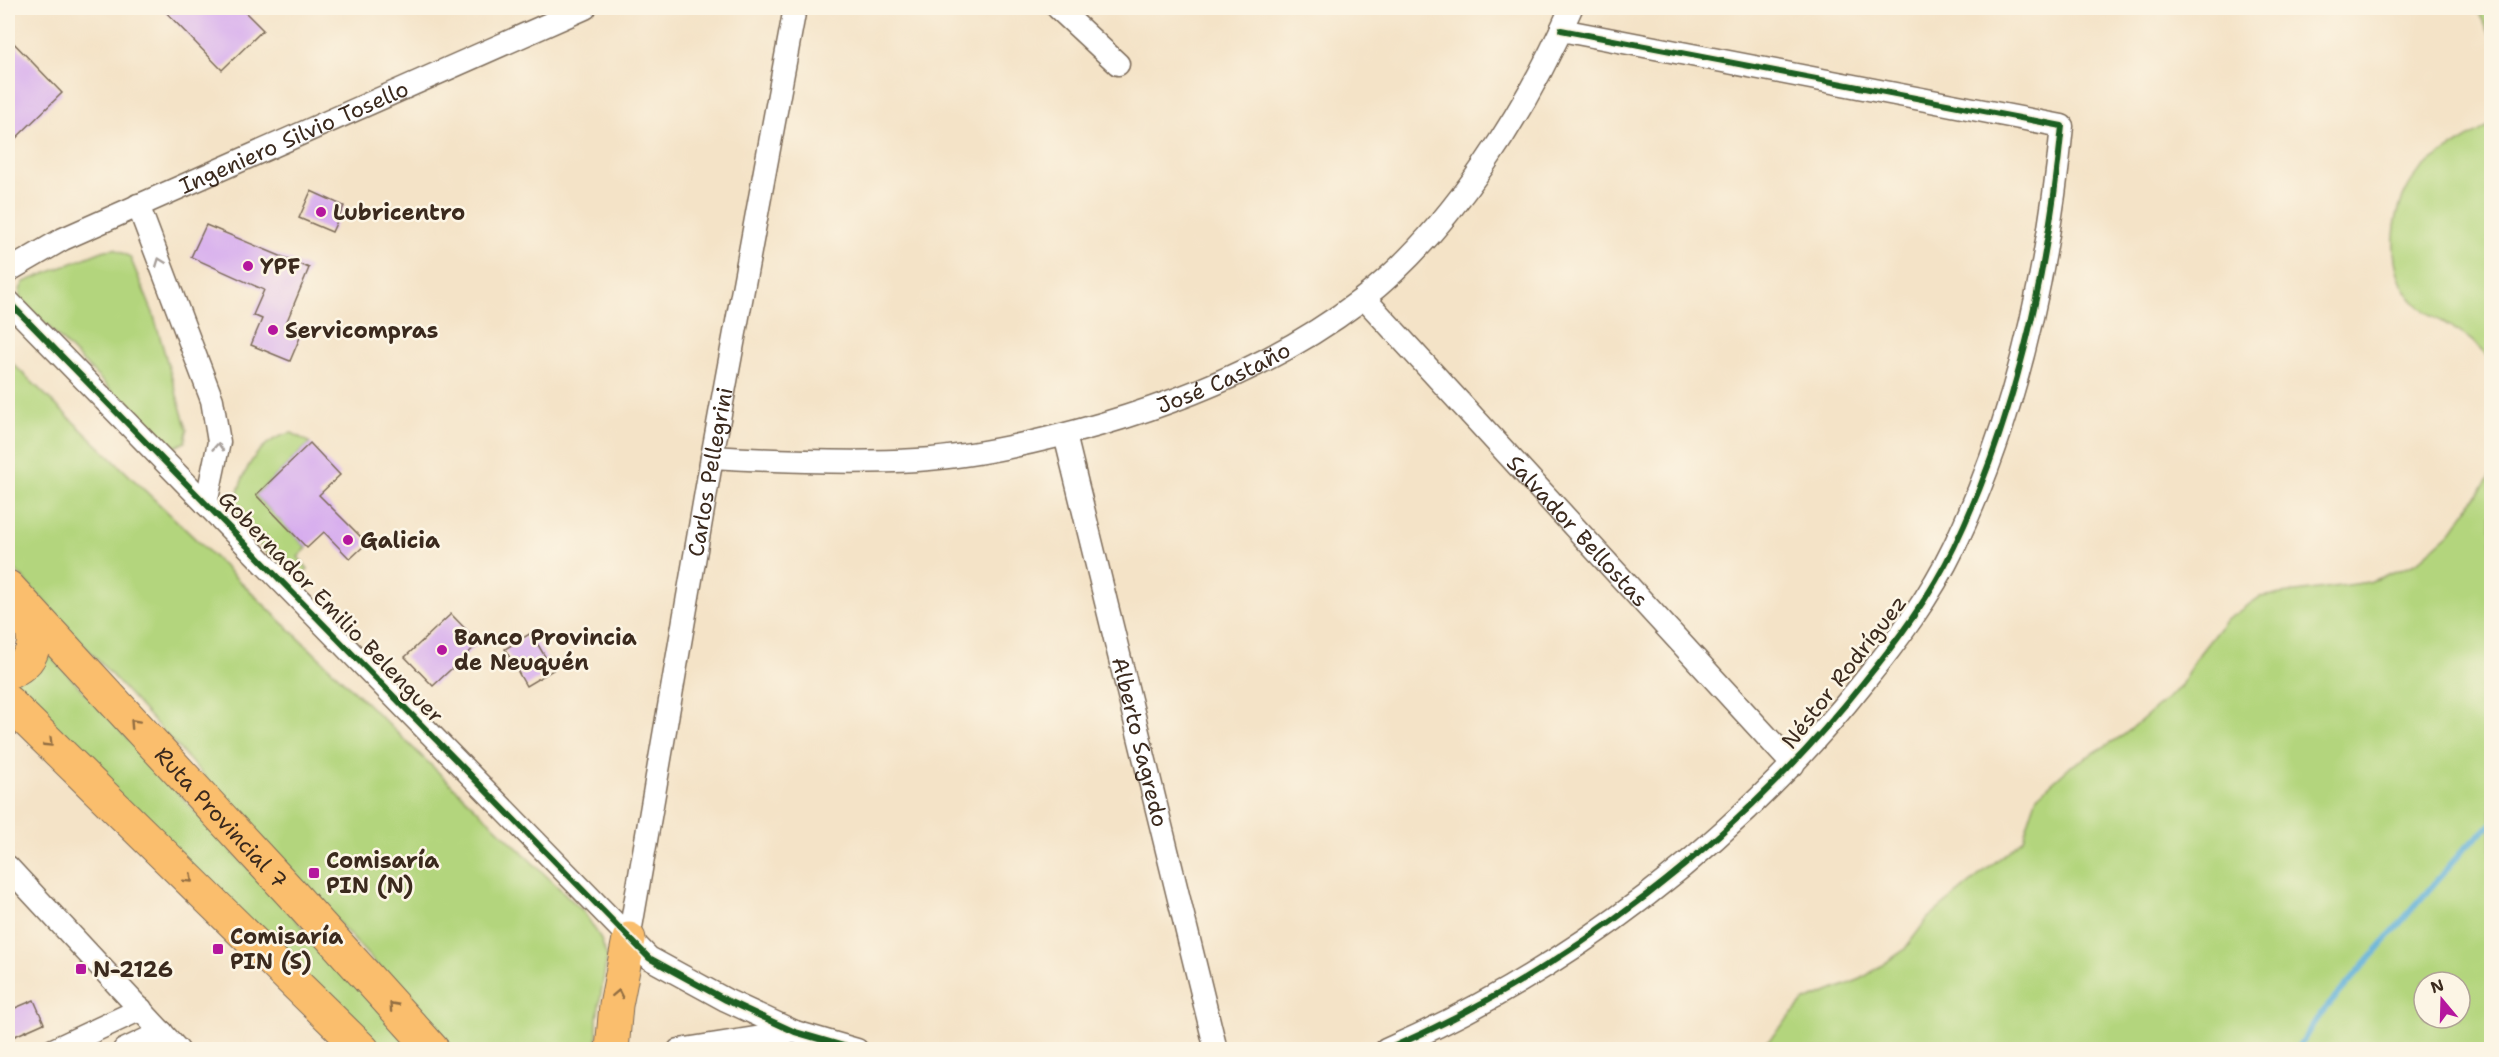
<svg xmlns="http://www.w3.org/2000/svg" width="2499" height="1057" font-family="'Shantell Sans',sans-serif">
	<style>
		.green { fill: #b3d57d; stroke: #77804e; stroke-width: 1.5; fill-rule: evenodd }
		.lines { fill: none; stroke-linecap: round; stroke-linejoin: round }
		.stream { stroke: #5cafd8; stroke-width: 6 }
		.building { fill: #d7adee }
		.minor-casing { stroke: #7c6b59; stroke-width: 25 }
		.highway-casing { stroke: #7c6b59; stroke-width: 35 }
		.minor { stroke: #fff; stroke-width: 22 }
		.highway { stroke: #fabe6d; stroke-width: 33 }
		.cycleway-casing { stroke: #fcf5e5; stroke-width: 10 }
		.cycleway { stroke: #1b5e20; stroke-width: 6 }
		.oneway { stroke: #a79f9a }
		.oneway2 { stroke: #916d42 }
		.poi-dot { fill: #b5179e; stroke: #fcf5e5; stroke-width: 2 }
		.labels { text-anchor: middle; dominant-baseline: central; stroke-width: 5; stroke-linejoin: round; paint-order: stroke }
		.street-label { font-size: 22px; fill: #3b2a1e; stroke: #fcf5e5 }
		.poi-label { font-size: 22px; font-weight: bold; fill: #3b2a1e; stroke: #fcf5e5; text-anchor: start }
	</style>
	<rect width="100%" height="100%" fill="#fcf5e5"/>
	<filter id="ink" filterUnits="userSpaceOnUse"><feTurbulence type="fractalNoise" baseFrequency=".0167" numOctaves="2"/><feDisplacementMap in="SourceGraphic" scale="12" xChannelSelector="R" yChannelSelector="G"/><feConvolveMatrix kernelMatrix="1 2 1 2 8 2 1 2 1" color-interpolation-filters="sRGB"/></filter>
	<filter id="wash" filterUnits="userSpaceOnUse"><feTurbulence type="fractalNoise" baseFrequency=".008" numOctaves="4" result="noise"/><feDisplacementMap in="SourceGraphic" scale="24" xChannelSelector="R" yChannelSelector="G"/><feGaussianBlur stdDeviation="1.35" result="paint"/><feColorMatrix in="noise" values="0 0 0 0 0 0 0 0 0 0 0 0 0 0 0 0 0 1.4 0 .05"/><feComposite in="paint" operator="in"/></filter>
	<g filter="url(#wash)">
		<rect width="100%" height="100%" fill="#f4e3c7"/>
		<g class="green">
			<polygon points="2476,8 2491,8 2491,36"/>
			<path d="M2491 124V363C2476 335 2444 326 2420 307 2380 275 2389 197 2425 166 2445 150 2470 138 2491 124Z"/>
			<polygon points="115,249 130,257 153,313 187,430 185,442 175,447 163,443 20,298 20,290 24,282 105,250"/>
			<polygon points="8,359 583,911 600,937 607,957 597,1018 597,1049 454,1049 8,562"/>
			<path d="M292 433 310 443 256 495 307 548 298 557 308 569 294 581 234 518C236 483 253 440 292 433Z"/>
			<path d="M2491 475V1049H1753L1769 1040 1803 1002 1861 979 1904 950 1928 918 2023 839 2037 796 2068 768 2124 735 2180 687 2196 658 2225 621 2260 597 2369 582 2416 563 2451 532ZM2424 982H2460V1018H2424Z"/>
			<polygon points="45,650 416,1049 376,1049 8,690"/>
		</g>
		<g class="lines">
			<polyline class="stream" points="2296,1050 2317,1019 2464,849 2492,824"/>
		</g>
		<g id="blocks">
			<g class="building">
				<polygon points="162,8 241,8 263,30 222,70"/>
				<polygon points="8,37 62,93 8,146"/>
				<polygon points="311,191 344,206 332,232 299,218"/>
				<polygon points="206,225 309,268 287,321 304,328 290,361 251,345 262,319 253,315 264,290 191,257"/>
				<polygon points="310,443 340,475 319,495 367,543 350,559 324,532 307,548 256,495"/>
				<polygon points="451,614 479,643 433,686 405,657"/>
				<polygon points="531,633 553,670 526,686 505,649"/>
				<polygon points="34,1000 44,1023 8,1039 8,1011"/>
			</g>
		</g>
	</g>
	<g filter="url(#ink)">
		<use href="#blocks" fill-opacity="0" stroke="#7c6b59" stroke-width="1.5"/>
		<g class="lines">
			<defs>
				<g id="minor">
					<polyline points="1058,8 1118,64"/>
					<polyline points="138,205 212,400 219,442 206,504"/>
					<path id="s1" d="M8 271 63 239 585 8"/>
					<path id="s2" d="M1364 298 1793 765"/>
					<polyline points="8,301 649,958 726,1000 795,1032 857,1050"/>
					<path id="s3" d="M1065 435 1216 1050"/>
					<path id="s4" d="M712 457C780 461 849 464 917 460 979 456 1043 441 1102 424 1194 397 1285 358 1361 300 1450 232 1527 109 1571 8"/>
					<polyline points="8,867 178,1050"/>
					<path id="s5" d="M629 939 712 457 795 8"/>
					<polyline points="53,1050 141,1009"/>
					<polyline points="124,1050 162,1032"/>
					<polyline points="679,1050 795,1032"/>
					<path d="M1386 1050C1570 970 1738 840 1863 683 1897 641 1930 597 1954 547 2017 415 2048 272 2062 126L1561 30"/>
				</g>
				<g id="highway">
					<path id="s6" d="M8 587 292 894 433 1050"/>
					<path d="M8 673C43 658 35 634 24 605"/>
					<polyline points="8,702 363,1050"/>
					<polyline points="612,1050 616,1005 629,939"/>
				</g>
			</defs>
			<use href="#minor" class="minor-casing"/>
			<use href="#highway" class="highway-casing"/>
			<use href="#minor" class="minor"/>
			<use href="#highway" class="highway"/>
			<defs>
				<g id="cycleway">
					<polyline points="8,301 649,958 726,1000 795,1032 857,1050"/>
					<path d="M1386 1050C1570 970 1738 840 1863 683 1897 641 1930 597 1954 547 2017 415 2048 272 2062 126L1561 30"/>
				</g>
			</defs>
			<use href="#cycleway" class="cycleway-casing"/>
			<use href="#cycleway" class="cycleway"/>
		</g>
		<defs><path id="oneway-chevron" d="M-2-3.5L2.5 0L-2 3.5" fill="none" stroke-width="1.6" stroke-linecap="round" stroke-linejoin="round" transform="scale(1.5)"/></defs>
		<g class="oneway">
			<use href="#oneway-chevron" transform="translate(160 262) rotate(-111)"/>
			<use href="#oneway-chevron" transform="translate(218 447) rotate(-86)"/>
		</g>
		<g class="oneway2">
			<use href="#oneway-chevron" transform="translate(134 723) rotate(-133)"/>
			<use href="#oneway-chevron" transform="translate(49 743) rotate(44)"/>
			<use href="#oneway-chevron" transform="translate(189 879) rotate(44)"/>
			<use href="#oneway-chevron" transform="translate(618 994) rotate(-79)"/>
			<use href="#oneway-chevron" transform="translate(393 1006) rotate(-132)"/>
		</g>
	</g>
	<g class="poi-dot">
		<circle cx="321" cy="212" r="6"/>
		<circle cx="248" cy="266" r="6"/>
		<circle cx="273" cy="330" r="6"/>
		<circle cx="348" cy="540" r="6"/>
		<circle cx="442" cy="650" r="6"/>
		<rect x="308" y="867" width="12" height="12" rx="3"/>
		<rect x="212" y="943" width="12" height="12" rx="3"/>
		<rect x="75" y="963" width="12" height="12" rx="3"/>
	</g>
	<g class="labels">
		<g class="street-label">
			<text stroke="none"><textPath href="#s1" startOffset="316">Ingeniero Silvio Tosello</textPath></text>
			<text stroke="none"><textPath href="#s4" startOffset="524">José Castaño</textPath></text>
			<text stroke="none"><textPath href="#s5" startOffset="474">Carlos Pellegrini</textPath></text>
			<text stroke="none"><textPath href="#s2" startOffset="316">Salvador Bellostas</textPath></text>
			<text transform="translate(331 607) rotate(46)">Gobernador Emilio Belenguer</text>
			<text transform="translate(1844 672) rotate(-52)">Néstor Rodríguez</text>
			<text stroke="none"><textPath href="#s3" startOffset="316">Alberto Sagredo</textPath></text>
			<text stroke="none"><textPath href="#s6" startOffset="314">Ruta Provincial 7</textPath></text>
		</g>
		<g class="poi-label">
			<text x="333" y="212">Lubricentro</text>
			<text x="260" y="266">YPF</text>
			<text x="285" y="330">Servicompras</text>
			<text x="360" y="540">Galicia</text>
			<text x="454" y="637">Banco Provincia<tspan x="454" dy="25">de Neuquén</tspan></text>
			<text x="326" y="860">Comisaría<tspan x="326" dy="25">PIN (N)</tspan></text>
			<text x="230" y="936">Comisaría<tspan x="230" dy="25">PIN (S)</tspan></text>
			<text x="93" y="969">N-2126</text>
		</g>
	</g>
	<rect width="2499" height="1057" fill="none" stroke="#fcf5e5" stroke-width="30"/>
	<g transform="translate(2442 1000) rotate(341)"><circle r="28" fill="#fcf5e5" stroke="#afa495" stroke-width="1.5"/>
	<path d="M0-4.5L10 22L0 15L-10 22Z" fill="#b5179e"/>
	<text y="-9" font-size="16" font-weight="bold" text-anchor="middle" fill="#3b2a1e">N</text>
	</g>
</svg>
